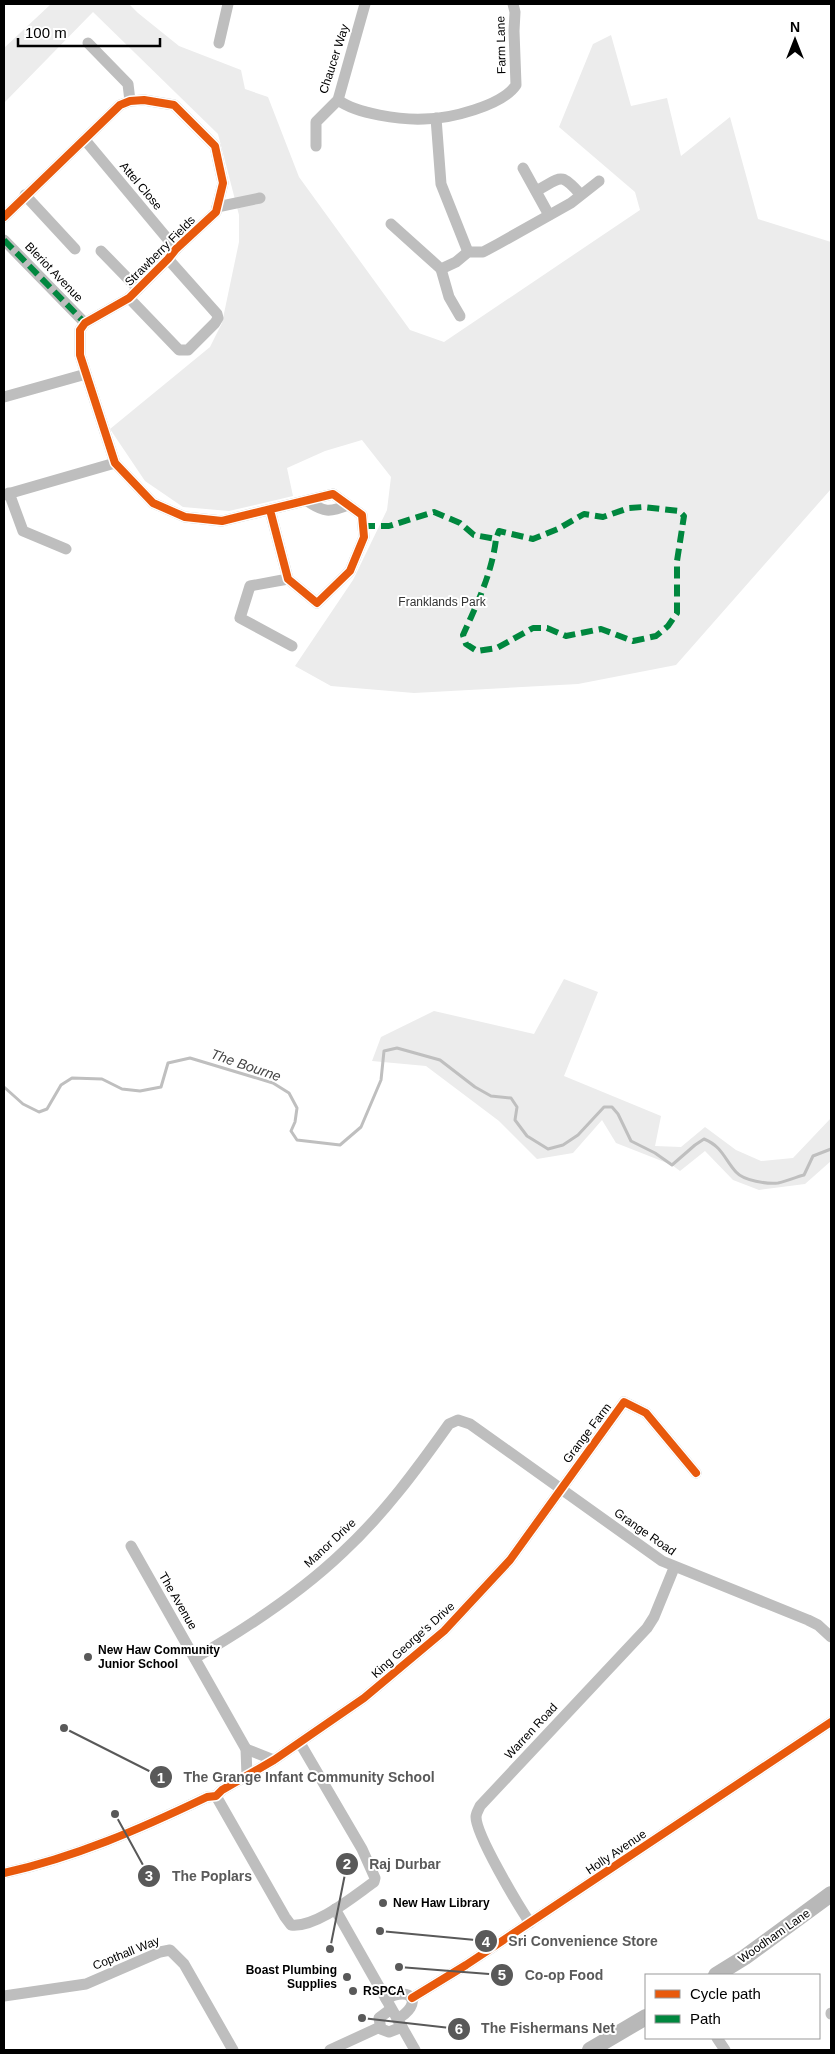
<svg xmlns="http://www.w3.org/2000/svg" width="835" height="2054" font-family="Arial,sans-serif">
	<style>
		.green { fill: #ececec }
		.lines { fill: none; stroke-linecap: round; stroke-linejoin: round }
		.stream { stroke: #bfbfbf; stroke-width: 3 }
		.street { stroke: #bebebe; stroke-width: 11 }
		.secondary { stroke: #b8b8b8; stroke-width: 16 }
		.quiet { stroke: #00873e; stroke-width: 6; stroke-dasharray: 12 6; stroke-linecap: butt }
		.cycleway-casing { stroke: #fff; stroke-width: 11 }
		.cycleway { stroke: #e8590c; stroke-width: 8 }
		.poi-dot { fill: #595959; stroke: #fff; stroke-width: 2 }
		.labels { text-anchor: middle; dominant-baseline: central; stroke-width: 4; stroke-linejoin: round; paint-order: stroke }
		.street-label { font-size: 12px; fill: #000; stroke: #fff }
		.park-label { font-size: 12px; fill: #333; stroke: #fff }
		.poi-label { font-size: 12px; font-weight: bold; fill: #000; stroke: #fff; text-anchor: start }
		.water-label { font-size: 14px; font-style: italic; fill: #444; stroke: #fff }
		.leader { fill: none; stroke: #595959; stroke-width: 2 }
		.callout-dot { fill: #595959; stroke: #fff; stroke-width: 2 }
		.mark-label { font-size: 15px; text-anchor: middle; font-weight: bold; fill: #fff }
		.callout-label { font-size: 14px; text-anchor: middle; font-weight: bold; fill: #595959; stroke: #fff; stroke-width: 4; stroke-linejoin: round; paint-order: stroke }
	</style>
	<rect width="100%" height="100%" fill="#fff"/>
	<g class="green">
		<polygon points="51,4 129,4 138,13 179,46 241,70 245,89 268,97 299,177 410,330 444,342 640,210 635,192 559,127 593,44 611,35 631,106 667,98 681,156 730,117 758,219 831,242 831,489 676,665 578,684 414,693 331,686 295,666 353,580 387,510 391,477 362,440 325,451 287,468 293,496 229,511 183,507 145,481 110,429 210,347 222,323 239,242 239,215 218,134 93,12 4,103 4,48"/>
		<polygon points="564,979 598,992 564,1076 661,1116 655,1146 681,1147 705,1127 736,1150 761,1161 793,1158 831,1118 831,1161 805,1184 759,1190 733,1180 705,1151 680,1171 672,1165 616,1143 602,1120 573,1153 537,1159 499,1121 426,1066 372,1061 381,1037 434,1011 534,1034"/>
	</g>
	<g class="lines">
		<path class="stream" d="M4 1087 23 1104 39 1112 47 1109 61 1085 72 1078 102 1079 122 1089 140 1091 161 1087 168 1063 190 1058 273 1083 289 1093 297 1108 295 1122 291 1131 297 1140 340 1145 361 1127 381 1080 384 1051 397 1048 440 1060 475 1087 491 1096 511 1098 517 1107 515 1120 527 1136 548 1149 563 1145 578 1135 604 1107H612L618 1114 631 1141 655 1153 672 1165 695 1145 704 1139C723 1147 724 1159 736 1172 744 1181 767 1184 778 1183 787 1181 796 1177 804 1175L813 1156 831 1149"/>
		<g class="street">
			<polyline points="88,43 128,84 130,101"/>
			<polyline points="219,43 228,4"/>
			<path d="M338 100C357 114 401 120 424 119 449 119 502 106 516 85L514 31 515 12 513 4"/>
			<polyline points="436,118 441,184 468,252"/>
			<polyline points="85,140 176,249"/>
			<polyline points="316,146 316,122 338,100 365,4"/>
			<polyline points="523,168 549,215"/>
			<path d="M536 191C561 178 560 171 580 194"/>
			<polyline points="25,195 75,249"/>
			<polyline points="217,207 260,198"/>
			<polyline points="4,217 120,105 130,101 144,100 174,105 215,146 223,183 216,212 176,249 168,259 129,298 85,323 80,330 80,355 115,463 153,503 185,517 222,521 333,494 362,515 364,537 350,571 317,603 288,579 270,510"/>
			<polyline points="391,224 441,269 456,262 468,252 483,252 498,244 571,203 599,181"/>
			<polyline points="4,240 85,323"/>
			<polyline points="101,251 138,289"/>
			<polyline points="441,269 449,297 460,316"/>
			<polyline points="129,298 179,350 188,350 215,323 218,318 217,314 168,259"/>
			<polyline points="4,397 86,374"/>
			<polyline points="9,493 23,531 66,549"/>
			<polyline points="4,495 115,463"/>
			<path d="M307 501C324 512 329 513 348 505"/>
			<polyline points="288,579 250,586 240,618 292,646"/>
			<polyline points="131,1546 246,1749 247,1776"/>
			<path d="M195 1658C247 1628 299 1594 343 1552 384 1514 417 1469 449 1424L458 1420 470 1424 662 1561 808 1620 818 1625 831 1637"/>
			<polyline points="246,1749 274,1760"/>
			<path d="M216 1796 285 1917 291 1925C316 1928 354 1896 374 1882L375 1878 362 1849 300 1743"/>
			<path d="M4 1873C76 1857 140 1829 207 1797L216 1796 222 1790 274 1760 364 1698 444 1631 510 1560 624 1402 646 1413 696 1473"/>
			<polyline points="335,1909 415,2050"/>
			<path d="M530 1923C518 1905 476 1835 476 1817 476 1813 479 1809 480 1806L647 1628 654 1617 674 1568"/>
			<polyline points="4,1996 86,1984 160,1952 170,1950 184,1964 233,2050"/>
			<polyline points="412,1998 466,1965 831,1722"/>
			<path d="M386 1999C412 1985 424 2004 397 2019"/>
			<polyline points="391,2009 379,2018 381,2029 389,2032 402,2027"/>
			<polyline points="831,2013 831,2014"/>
			<polyline points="717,2038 725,2050"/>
			<polyline points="330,2050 380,2027"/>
		</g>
		<g class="secondary">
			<polyline points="716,1975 745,1957 831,1894"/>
			<polyline points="590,2050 646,2017"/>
		</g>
		<g class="quiet">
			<polyline points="4,240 85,323"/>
			<path d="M363 526H389L434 512 460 523 474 535 496 539C492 573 477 604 463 635L466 644 477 651 497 648 533 628H547L566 636 601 629 633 641 656 636 668 626 677 613V561L684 516 679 511 643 507 629 508 603 517 584 514 558 529 533 539 499 531 496 539"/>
		</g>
		<defs>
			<g id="cycleway">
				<polyline points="4,217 120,105 130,101 144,100 174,105 215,146 223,183 216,212 176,249 168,259 129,298 85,323 80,330 80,355 115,463 153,503 185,517 222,521 333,494 362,515 364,537 350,571 317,603 288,579 270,510"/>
				<path d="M4 1873C76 1857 140 1829 207 1797L216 1796 222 1790 274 1760 364 1698 444 1631 510 1560 624 1402 646 1413 696 1473"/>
				<polyline points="412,1998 466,1965 831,1722"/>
			</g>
		</defs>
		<use href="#cycleway" class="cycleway-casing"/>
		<use href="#cycleway" class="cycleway"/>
	</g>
	<g class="poi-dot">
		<circle cx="88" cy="1657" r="5"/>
		<circle cx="383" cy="1903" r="5"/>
		<circle cx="347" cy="1977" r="5"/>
		<circle cx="353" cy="1991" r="5"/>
	</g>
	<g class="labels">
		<g class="street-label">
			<text transform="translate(501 45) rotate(-91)">Farm Lane</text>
			<text transform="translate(334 59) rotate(-72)">Chaucer Way</text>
			<text transform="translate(141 186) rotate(50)">Attel Close</text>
			<text transform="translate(160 251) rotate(-45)">Strawberry Fields</text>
			<text transform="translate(54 272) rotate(46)">Bleriot Avenue</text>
			<text transform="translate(587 1433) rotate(-53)">Grange Farm</text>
			<text transform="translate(645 1532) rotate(35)">Grange Road</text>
			<text transform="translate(330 1543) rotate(-43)">Manor Drive</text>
			<text transform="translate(178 1601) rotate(60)">The Avenue</text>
			<text transform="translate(413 1640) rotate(-42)">King George's Drive</text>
			<text transform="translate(531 1731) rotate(-47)">Warren Road</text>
			<text transform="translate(616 1852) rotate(-34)">Holly Avenue</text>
			<text transform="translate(774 1936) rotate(-35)">Woodham Lane</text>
			<text transform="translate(126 1953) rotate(-22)">Copthall Way</text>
		</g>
		<g class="park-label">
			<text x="442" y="602">Franklands Park</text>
		</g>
		<g class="poi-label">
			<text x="98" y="1650">New Haw Community<tspan x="98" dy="14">Junior School</tspan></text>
			<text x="393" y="1903">New Haw Library</text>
			<text x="337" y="1970" text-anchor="end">Boast Plumbing<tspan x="337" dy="14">Supplies</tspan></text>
			<text x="363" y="1991">RSPCA</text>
		</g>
		<g class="water-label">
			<text transform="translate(246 1065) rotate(19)">The Bourne</text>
		</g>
	</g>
	<path class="leader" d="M64 1728L161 1777M330 1949L347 1864M115 1814L149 1876M380 1931L486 1941M399 1967L502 1975M362 2018L459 2029"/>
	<g class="callout-dot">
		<circle cx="64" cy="1728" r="5"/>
		<circle cx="330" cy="1949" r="5"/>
		<circle cx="115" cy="1814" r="5"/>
		<circle cx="380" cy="1931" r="5"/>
		<circle cx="399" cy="1967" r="5"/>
		<circle cx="362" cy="2018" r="5"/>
		<circle cx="161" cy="1777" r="12"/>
		<circle cx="347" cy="1864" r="12"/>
		<circle cx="149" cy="1876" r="12"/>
		<circle cx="486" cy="1941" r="12"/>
		<circle cx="502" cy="1975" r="12"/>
		<circle cx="459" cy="2029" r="12"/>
	</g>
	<g class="mark-label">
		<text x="161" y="1783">1</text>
		<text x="347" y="1869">2</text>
		<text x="149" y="1881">3</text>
		<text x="486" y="1947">4</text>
		<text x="502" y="1980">5</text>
		<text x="459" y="2034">6</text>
	</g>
	<g class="callout-label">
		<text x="309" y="1782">The Grange Infant Community School</text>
		<text x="405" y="1869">Raj Durbar</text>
		<text x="212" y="1881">The Poplars</text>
		<text x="583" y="1946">Sri Convenience Store</text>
		<text x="564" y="1980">Co-op Food</text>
		<text x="548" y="2033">The Fishermans Net</text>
	</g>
	<rect width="835" height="2054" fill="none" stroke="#000000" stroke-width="10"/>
	<rect x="645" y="1974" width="175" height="65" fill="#ffffff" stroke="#999999"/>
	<rect x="655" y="1990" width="25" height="8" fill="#e8590c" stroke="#999999"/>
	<text x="690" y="1999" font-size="15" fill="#000000">Cycle path</text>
	<rect x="655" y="2015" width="25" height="8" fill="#00873e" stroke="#999999"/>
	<text x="690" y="2024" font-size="15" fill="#000000">Path</text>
	<g transform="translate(795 40)" stroke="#ffffff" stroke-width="4" paint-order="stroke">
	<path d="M0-4L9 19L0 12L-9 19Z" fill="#000000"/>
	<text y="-8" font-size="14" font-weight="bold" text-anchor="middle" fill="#000000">N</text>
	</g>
	<path d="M18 38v8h142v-8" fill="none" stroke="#000000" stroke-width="2.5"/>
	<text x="25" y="38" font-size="15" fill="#000000" stroke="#ffffff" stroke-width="4" paint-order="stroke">100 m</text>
</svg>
